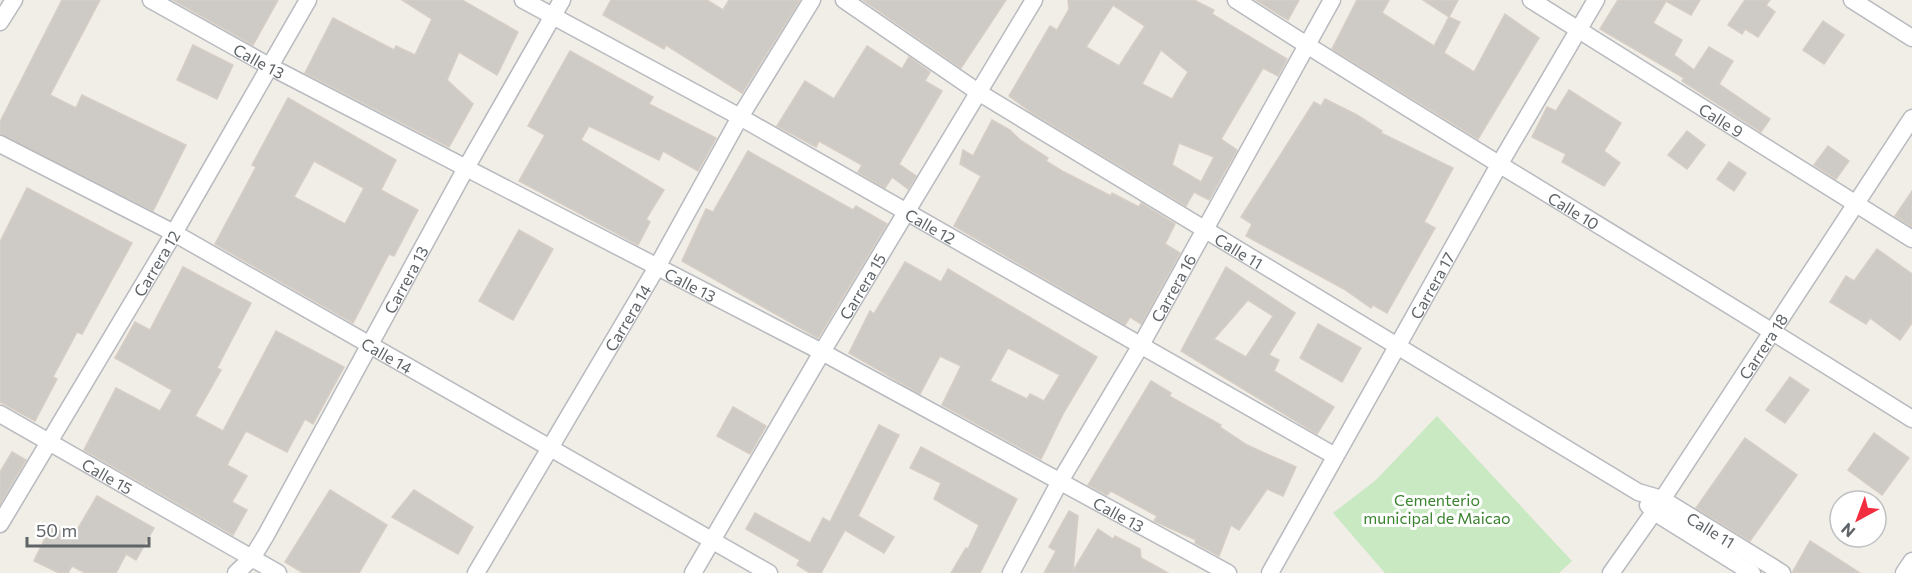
<svg xmlns="http://www.w3.org/2000/svg" width="1912" height="573" font-family="Commissioner,sans-serif">
	<style>
		.green { fill: #c9e9c3 }
		.building { fill: #cecac6; stroke: #d6cec5; stroke-width: 1.5; fill-rule: evenodd }
		.lines { fill: none; stroke-linecap: round; stroke-linejoin: round }
		.minor-casing { stroke: #b7babe; stroke-width: 19 }
		.minor { stroke: #fff; stroke-width: 16 }
		.labels { text-anchor: middle; dominant-baseline: central; stroke-width: 6; stroke-linejoin: round; paint-order: stroke }
		.street-label { font-size: 16px; fill: #5e6468; stroke: #fff }
		.park-label { font-size: 16px; fill: #3b8330; stroke: #fff }
	</style>
	<rect width="100%" height="100%" fill="#f1ede7"/>
	<polygon class="green" points="1437,416 1572,561 1559,573 1385,573 1333,513 1376,480"/>
	<g class="building">
		<polygon points="62,0 100,0 50,95 76,108 82,95 186,145 153,211 0,134 0,122"/>
		<polygon points="173,0 278,0 253,45"/>
		<polygon points="402,0 462,0 518,32 497,75 459,52 447,80 473,104 449,147 305,73 333,18 394,50 396,46 415,55 432,19"/>
		<polygon points="611,0 707,0 723,10 729,0 800,0 742,93 666,45 664,49 603,15"/>
		<polygon points="863,0 1006,0 961,68"/>
		<path d="M1068 0H1194L1214 10 1212 14 1287 59 1278 76 1263 68 1221 139 1237 150 1209 200 1194 192 1186 206 1031 112 1009 96 1050 26 1057 30 1069 9ZM1113 5 1145 26 1119 66 1086 47ZM1161 50 1188 72 1172 99 1142 84ZM1179 143 1214 157 1201 182 1172 165Z"/>
		<polygon points="1256,0 1299,0 1288,20"/>
		<polygon points="1357,0 1389,0 1382,13 1434,46 1449,17 1460,22 1444,53 1474,72 1505,14 1539,38 1478,139 1332,49"/>
		<polygon points="1423,0 1458,0 1449,17"/>
		<polygon points="1618,0 1700,0 1691,15 1666,1 1653,23 1682,40 1674,55 1694,70 1709,47 1733,61 1719,84 1770,119 1761,132 1682,81 1684,78 1600,29"/>
		<polygon points="1745,0 1770,0 1766,5 1775,12 1758,37 1745,29 1742,34 1728,25"/>
		<polygon points="1823,21 1844,35 1824,64 1803,50"/>
		<polygon points="193,45 233,65 217,99 177,80"/>
		<polygon points="867,46 902,69 909,57 930,72 925,81 942,91 899,164 916,176 908,189 892,177 885,188 858,172 862,165 819,141 816,147 777,126 805,81 834,99"/>
		<polygon points="570,51 653,97 649,104 716,138 698,171 663,151 659,160 589,126 581,140 664,190 646,219 650,222 638,245 519,181 545,135 528,126"/>
		<polygon points="1569,90 1621,123 1604,151 1620,163 1604,186 1562,162 1566,154 1532,137 1547,107 1556,111"/>
		<path d="M288 98 396 160 381 190 418 210 394 256 389 254 353 323 215 244 256 167 252 165ZM314 161 364 188 345 224 294 197Z"/>
		<polygon points="1325,99 1357,115 1382,131 1381,133 1453,168 1424,222 1435,228 1387,313 1373,305 1371,308 1344,289 1246,236 1252,224 1241,217 1314,102 1321,106"/>
		<polygon points="992,120 1010,130 1020,140 1048,158 1046,161 1062,171 1111,196 1112,193 1139,207 1141,203 1175,224 1165,244 1180,253 1141,324 1130,317 1125,325 954,226 981,176 960,164 963,150 973,156"/>
		<polygon points="1687,131 1705,145 1687,169 1668,155"/>
		<polygon points="1828,146 1849,161 1836,179 1814,165"/>
		<polygon points="748,151 853,210 856,206 887,224 818,338 682,261 706,209 713,212"/>
		<polygon points="1729,162 1746,173 1734,191 1717,179"/>
		<polygon points="27,188 132,243 82,334 77,332 53,377 57,379 35,421 0,402 0,242"/>
		<polygon points="1912,191 1912,227 1895,216"/>
		<polygon points="519,230 553,249 513,320 479,301"/>
		<polygon points="1877,249 1912,274 1912,323 1900,340 1870,318 1866,324 1830,302 1846,276 1854,281"/>
		<path d="M905 262 941 282 948 269 1097 357 1064 412 1041 459 942 405 961 366 940 356 920 394 849 353 870 311 874 314ZM1008 348 1060 375 1044 401 1030 394 1027 399 990 381Z"/>
		<polygon points="183,267 251,303 217,368 221,370 195,416 223,431 276,331 344,367 313,424 305,419 287,452 246,431 227,465 247,476 232,502 247,510 233,535 84,450 116,388 160,411 172,390 115,358 135,322 150,330"/>
		<path d="M1226 267 1295 313 1269 355 1279 360 1274 371 1334 407 1317 434 1181 351ZM1248 300 1273 316 1246 357 1214 339Z"/>
		<polygon points="1318,324 1361,348 1342,382 1300,358"/>
		<polygon points="1790,377 1809,390 1785,423 1766,410"/>
		<polygon points="1151,381 1171,393 1169,396 1221,425 1220,427 1247,445 1296,467 1283,496 1267,489 1239,530 1231,525 1219,556 1195,543 1196,540 1154,521 1157,516 1111,491 1107,495 1088,485"/>
		<polygon points="733,407 766,426 750,454 717,436"/>
		<polygon points="879,425 899,435 858,516 894,537 884,553 845,530 821,573 810,573 797,565 800,560 746,529 755,513 810,543 823,518 830,522"/>
		<polygon points="1874,433 1909,458 1882,495 1848,470"/>
		<polygon points="1745,438 1797,475 1750,541 1696,508"/>
		<polygon points="921,447 1017,499 980,573 951,573 966,548 968,549 979,525 934,499 941,483 910,468"/>
		<polygon points="12,452 26,460 0,504 0,472"/>
		<polygon points="330,490 387,525 359,573 303,573 285,562"/>
		<polygon points="414,490 473,527 458,554 392,517"/>
		<polygon points="97,496 154,528 136,560 126,554 116,573 85,573 72,566 68,573 59,573 34,561 51,526 73,537"/>
		<polygon points="1069,511 1078,516 1073,571 1098,529 1113,539 1115,536 1140,549 1141,558 1168,573 1044,573 1056,551 1049,547"/>
		<polygon points="1810,541 1860,573 1792,573"/>
	</g>
	<g class="lines">
		<defs>
			<g id="minor">
				<path id="s1" d="M151 0 269 66 822 352 1228 573"/>
				<path id="s2" d="M523 0 740 117 1335 456"/>
				<path id="s3" d="M844 0 978 92 1638 492 1662 499 1782 573"/>
				<path id="s4" d="M1236 0C1459 143 1688 277 1912 419"/>
				<path id="s5" d="M1531 0 1912 239"/>
				<polyline points="1852,0 1912,38"/>
				<polyline points="0,22 14,0"/>
				<path id="s6" d="M0 144 174 233 769 573"/>
				<path id="s7" d="M0 414 278 573"/>
				<polyline points="1648,505 1654,512 1752,573"/>
				<path id="s8" d="M0 524 174 233 308 0"/>
				<path id="s9" d="M236 573 252 558 266 535 466 168 562 0"/>
				<path id="s10" d="M476 573 657 267 740 117 812 0"/>
				<path id="s11" d="M693 573 822 352 1034 0"/>
				<path id="s12" d="M1011 573 1059 483 1141 345 1332 0"/>
				<path id="s13" d="M1270 573 1499 165 1596 0"/>
				<path id="s14" d="M1611 573 1654 512 1912 118"/>
				<polyline points="1904,573 1912,561"/>
			</g>
		</defs>
		<use href="#minor" class="minor-casing"/>
		<use href="#minor" class="minor"/>
	</g>
	<g class="labels">
		<g class="street-label">
			<text stroke="none"><textPath href="#s1" startOffset="124">Calle 13</textPath></text>
			<text stroke="none"><textPath href="#s5" startOffset="225">Calle 9</textPath></text>
			<text stroke="none"><textPath href="#s4" startOffset="398">Calle 10</textPath></text>
			<text stroke="none"><textPath href="#s2" startOffset="466">Calle 12</textPath></text>
			<text stroke="none"><textPath href="#s3" startOffset="468">Calle 11</textPath></text>
			<text stroke="none"><textPath href="#s8" startOffset="304">Carrera 12</textPath></text>
			<text stroke="none"><textPath href="#s9" startOffset="340">Carrera 13</textPath></text>
			<text stroke="none"><textPath href="#s1" startOffset="610">Calle 13</textPath></text>
			<text stroke="none"><textPath href="#s11" startOffset="333">Carrera 15</textPath></text>
			<text stroke="none"><textPath href="#s13" startOffset="330">Carrera 17</textPath></text>
			<text stroke="none"><textPath href="#s12" startOffset="328">Carrera 16</textPath></text>
			<text stroke="none"><textPath href="#s10" startOffset="297">Carrera 14</textPath></text>
			<text stroke="none"><textPath href="#s14" startOffset="273">Carrera 18</textPath></text>
			<text stroke="none"><textPath href="#s6" startOffset="441">Calle 14</textPath></text>
			<text stroke="none"><textPath href="#s7" startOffset="124">Calle 15</textPath></text>
			<text stroke="none"><textPath href="#s1" startOffset="1096">Calle 13</textPath></text>
			<text stroke="none"><textPath href="#s3" startOffset="1017">Calle 11</textPath></text>
		</g>
		<g class="park-label">
			<text x="1437" y="499">Cementerio<tspan x="1437" dy="18">municipal de Maicao</tspan></text>
		</g>
	</g>
	<g transform="translate(1858 519) rotate(221)"><circle r="28" fill="#ffffff" stroke="#bfc1c3" stroke-width="1.5"/>
	<path d="M0-4.5L10 22L0 15L-10 22Z" fill="#f12d3f"/>
	<text y="-9" font-size="16" font-weight="bold" text-anchor="middle" fill="#5e6468">N</text>
	</g>
	<path d="M27 537v9h122v-9" fill="none" stroke="#5e6468" stroke-width="3"/>
	<text x="36" y="537" font-size="18" fill="#5e6468" stroke="#ffffff" stroke-width="4.5" paint-order="stroke">50 m</text>
</svg>
